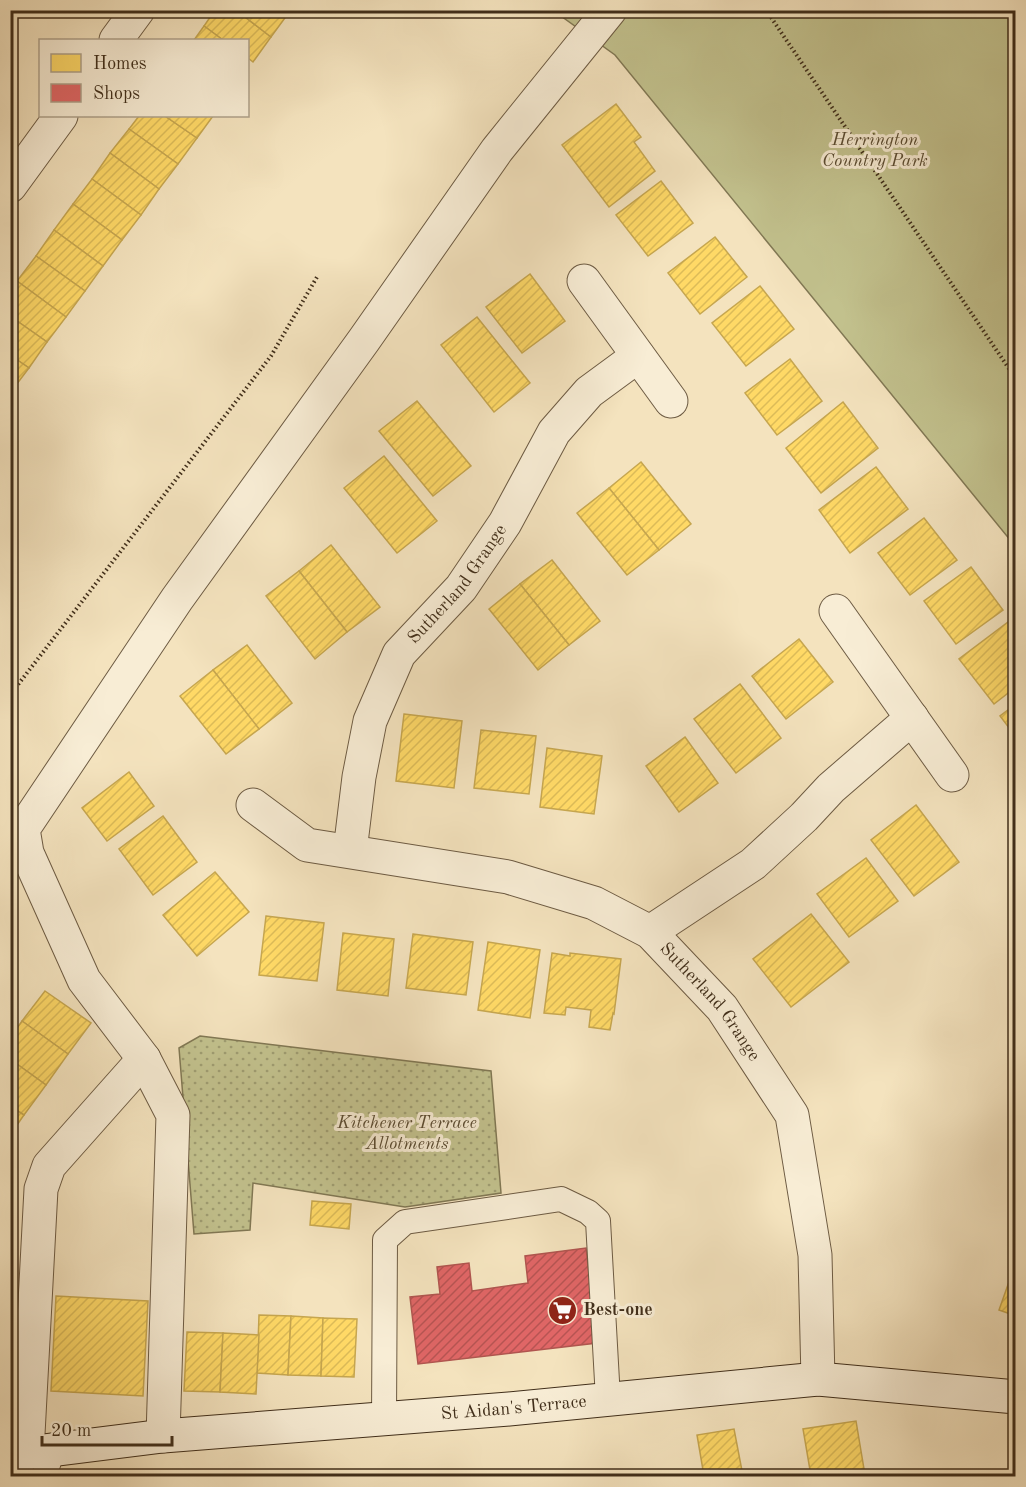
<svg xmlns="http://www.w3.org/2000/svg" width="1026" height="1487" font-family="'Old Standard TT',serif">
	<style>
		.park { fill: #c2c18d; stroke: #817854; stroke-width: 1.5 }
		.garden { fill: url(#garden-dots); stroke: #817854; stroke-width: 1.5 }
		.homes { fill: url(#homes-hatch); stroke: #c6a64f; stroke-width: 1.5 }
		.shops { fill: url(#shops-hatch); stroke: #b0554f; stroke-width: 1.5 }
		.lines { fill: none; stroke-linecap: round; stroke-linejoin: round }
		.service-casing { stroke: #6d5b43; stroke-width: 26 }
		.minor-casing { stroke: #6d5b43; stroke-width: 35 }
		.secondary-casing { stroke: #402e1a; stroke-width: 35 }
		.path { stroke: #402e1a; stroke-width: 4; stroke-dasharray: 1.5 3; stroke-linecap: butt }
		.service { stroke: #f8edd5; stroke-width: 24 }
		.minor { stroke: #f8edd5; stroke-width: 33 }
		.secondary { stroke: #f8edd5; stroke-width: 33 }
		.labels { text-anchor: middle; dominant-baseline: central; stroke-width: 6; stroke-linejoin: round; paint-order: stroke }
		.park-label { font-size: 18px; font-style: italic; fill: #5a4b31; stroke: #f8edd5 }
		.street-label { font-size: 18px; fill: #402e1a; stroke: #f8edd5 }
		.poi-label { font-size: 18px; font-weight: bold; fill: #402e1a; stroke: #f8edd5; text-anchor: start }
	</style>
	<defs>
		<pattern id="garden-dots" width="8" height="8" patternUnits="userSpaceOnUse" patternTransform="scale(1.5)"><rect width="8" height="8" fill="#c2c18d"/><path d="M2 2h.1M6 6h.1" fill="none" stroke="#9f9d72" stroke-width="1.8" stroke-linecap="round"/></pattern>
		<pattern id="homes-hatch" width="6" height="6" patternUnits="userSpaceOnUse" patternTransform="scale(1.5)"><rect width="6" height="6" fill="#ffd966"/><path d="M-1 1l2-2M0 6l6-6M5 7l2-2" fill="none" stroke="#dcbb58"/></pattern>
		<pattern id="shops-hatch" width="6" height="6" patternUnits="userSpaceOnUse" patternTransform="scale(1.5)"><rect width="6" height="6" fill="#e06666"/><path d="M-1 1l2-2M0 6l6-6M5 7l2-2" fill="none" stroke="#b75453"/></pattern>
	</defs>
	<rect width="100%" height="100%" fill="#f4e3be"/>
	<filter id="stains"><feTurbulence type="fractalNoise" baseFrequency=".00333" numOctaves="4"/><feColorMatrix values="0 0 0 0 .2 0 0 0 0 .09 0 0 0 0 .02 0 0 0 .5 -.17"/></filter>
	<radialGradient id="worn" r=".72"><stop offset=".6" stop-color="#630" stop-opacity="0"/><stop offset="1" stop-color="#630" stop-opacity=".3"/></radialGradient>
	<polygon class="park" points="554,11 1015,11 1015,546 615,55"/>
	<polygon class="garden" points="200,1036 491,1071 501,1193 405,1207 253,1183 250,1230 194,1234 179,1048"/>
	<g class="homes">
		<polygon points="215,10 236,10 271,37 253,62 248,58 248,40 223,40 204,26"/>
		<polygon points="236,10 289,10 290,11 271,37"/>
		<polygon points="204,26 223,40 194,40"/>
		<polygon points="616,104 641,137 634,142 655,171 609,207 562,145"/>
		<polygon points="139,116 165,116 197,138 178,164 129,129"/>
		<polygon points="165,116 213,116 197,138"/>
		<polygon points="129,129 178,164 159,189 110,153"/>
		<polygon points="110,153 159,189 141,215 92,179"/>
		<polygon points="92,179 141,215 122,240 73,204"/>
		<polygon points="661,181 693,223 648,256 616,215"/>
		<polygon points="73,204 122,240 103,266 54,230"/>
		<polygon points="54,230 103,266 85,291 36,256"/>
		<polygon points="715,237 747,277 700,314 668,273"/>
		<polygon points="36,256 85,291 66,317 17,281"/>
		<polygon points="530,274 565,321 522,353 486,307"/>
		<polygon points="17,281 66,317 47,342 10,316 10,290"/>
		<polygon points="760,286 794,329 746,366 712,323"/>
		<polygon points="10,316 47,342 29,368 10,355"/>
		<polygon points="477,317 530,383 494,412 441,345"/>
		<polygon points="10,355 29,368 10,393"/>
		<polygon points="790,359 822,401 777,435 745,393"/>
		<polygon points="417,401 471,466 433,496 379,431"/>
		<polygon points="843,402 878,448 821,493 786,448"/>
		<polygon points="384,456 437,521 397,553 344,488"/>
		<polygon points="641,462 691,524 659,550 609,488"/>
		<polygon points="876,467 908,509 850,553 819,510"/>
		<polygon points="609,488 659,550 627,575 577,513"/>
		<polygon points="924,518 957,560 910,595 878,553"/>
		<polygon points="331,545 380,607 347,632 299,571"/>
		<polygon points="552,560 600,621 569,645 520,584"/>
		<polygon points="971,567 1003,610 956,644 924,601"/>
		<polygon points="299,571 347,632 315,659 266,596"/>
		<polygon points="520,584 569,645 538,670 489,609"/>
		<polygon points="1016,616 1016,687 994,704 959,659"/>
		<polygon points="799,639 833,682 786,719 752,676"/>
		<polygon points="247,645 292,703 259,729 213,670"/>
		<polygon points="213,670 259,729 226,754 180,696"/>
		<polygon points="740,684 781,738 736,773 694,719"/>
		<polygon points="1016,704 1016,737 1000,716"/>
		<polygon points="404,714 462,721 454,788 396,781"/>
		<polygon points="481,730 536,736 529,794 474,788"/>
		<polygon points="685,737 718,783 679,812 646,766"/>
		<polygon points="547,748 602,756 594,814 540,807"/>
		<polygon points="129,772 154,806 107,841 82,808"/>
		<polygon points="916,805 959,862 914,896 871,840"/>
		<polygon points="163,816 197,862 153,895 119,849"/>
		<polygon points="866,858 898,901 849,937 817,894"/>
		<polygon points="215,872 249,912 197,956 163,915"/>
		<polygon points="811,914 849,962 791,1007 753,959"/>
		<polygon points="266,916 324,923 317,981 259,975"/>
		<polygon points="343,933 394,939 388,996 337,990"/>
		<polygon points="413,934 473,942 466,995 406,988"/>
		<polygon points="488,942 540,950 530,1018 478,1010"/>
		<polygon points="552,953 570,956 570,953 621,959 614,1014 613,1013 610,1030 589,1027 591,1010 566,1007 565,1015 544,1013"/>
		<polygon points="45,991 91,1023 68,1054 22,1021"/>
		<polygon points="22,1021 68,1054 46,1085 10,1059 10,1038"/>
		<polygon points="10,1059 46,1085 24,1115 10,1106"/>
		<polygon points="10,1106 24,1115 10,1135"/>
		<polygon points="312,1201 351,1204 349,1229 310,1225"/>
		<polygon points="1016,1262 1016,1316 999,1310"/>
		<polygon points="56,1296 148,1301 143,1396 51,1391"/>
		<polygon points="259,1315 291,1316 288,1375 257,1373"/>
		<polygon points="291,1316 323,1318 321,1376 288,1375"/>
		<polygon points="323,1318 357,1319 354,1377 321,1376"/>
		<polygon points="187,1332 223,1333 220,1392 184,1391"/>
		<polygon points="223,1333 259,1335 256,1394 220,1392"/>
		<polygon points="856,1421 865,1475 811,1476 803,1429"/>
		<polygon points="734,1429 743,1476 704,1476 697,1435"/>
	</g>
	<polygon class="shops" points="586,1248 597,1343 418,1364 410,1297 440,1294 437,1267 469,1263 472,1291 528,1283 525,1256"/>
	<g class="lines">
		<defs>
			<g id="service">
				<polyline points="384,1418 385,1240 405,1222 561,1199 588,1212 598,1221 608,1399"/>
				<polyline points="44,1476 53,1450"/>
			</g>
			<g id="minor">
				<polyline points="116,40 138,10"/>
				<polyline points="10,186 61,116"/>
				<polyline points="584,281 671,401"/>
				<polyline points="836,611 952,775"/>
				<path id="s1" d="M253 805 307 845 508 877 594 903 650 932 722 1008 792 1115 815 1255 818 1379"/>
				<path id="s2" d="M350 851 359 777 370 721 399 654 461 588 505 523 554 432 589 392 638 356"/>
				<polyline points="650,932 753,864 804,817 831,788 912,718"/>
				<polyline points="163,1436 173,1115 144,1059 84,980 27,853 23,829 177,599 364,340 497,150 610,10"/>
				<polyline points="10,1463 27,1453 41,1189 49,1166 144,1059"/>
			</g>
			<g id="secondary">
				<path id="s3" d="M10 1452 27 1453 163 1436 509 1409 818 1379 1016 1397"/>
			</g>
		</defs>
		<use href="#service" class="service-casing"/>
		<use href="#minor" class="minor-casing"/>
		<use href="#secondary" class="secondary-casing"/>
		<g class="path">
			<polyline points="766,10 1016,379"/>
			<polyline points="10,695 271,356 317,277"/>
		</g>
		<use href="#service" class="service"/>
		<use href="#minor" class="minor"/>
		<use href="#secondary" class="secondary"/>
	</g>
	<defs>
		<symbol id="supermarket-disc" viewBox="-11 -11 22 22"><circle r="9.5" fill="#8f2418" stroke="#f8edd5"/><path d="M-6-5.5h2.5l.6 2H6L4.5 2H-2.5L-4.4-4H-6ZM-1.5 3.2a1.3 1.3 0 1 0 .1 0ZM3 3.2a1.3 1.3 0 1 0 .1 0Z" fill="#fff"/></symbol>
	</defs>
	<g fill-rule="evenodd">
		<use href="#supermarket-disc" x="546" y="1294" width="33" height="33"/>
	</g>
	<g class="labels">
		<g class="park-label">
			<text x="875" y="140">Herrington<tspan x="875" dy="21">Country Park</tspan></text>
			<text x="407" y="1123">Kitchener Terrace<tspan x="407" dy="21">Allotments</tspan></text>
		</g>
		<g class="street-label">
			<text stroke="none"><textPath href="#s2" startOffset="296">Sutherland Grange</textPath></text>
			<text stroke="none"><textPath href="#s1" startOffset="516">Sutherland Grange</textPath></text>
			<text stroke="none"><textPath href="#s3" startOffset="506">St Aidan's Terrace</textPath></text>
		</g>
		<g class="poi-label">
			<text x="583" y="1310">Best-one</text>
		</g>
	</g>
	<rect width="1026" height="1487" fill="none" stroke="#f4e3be" stroke-width="36"/>
	<rect x="12" y="12" width="1002" height="1463" fill="none" stroke="#402e1a" stroke-width="3"/>
	<rect x="18" y="18" width="990" height="1451" fill="none" stroke="#402e1a" stroke-width="1.5"/>
	<rect x="39" y="39" width="210" height="78" fill="#f8edd5" stroke="#aea18a" stroke-width="1.5"/>
	<rect x="51" y="54" width="30" height="18" fill="#ffd966" stroke="#aea18a" stroke-width="1.5"/>
	<text x="93" y="69" font-size="18" fill="#402e1a">Homes</text>
	<rect x="51" y="84" width="30" height="18" fill="#e06666" stroke="#aea18a" stroke-width="1.5"/>
	<text x="93" y="99" font-size="18" fill="#402e1a">Shops</text>
	<path d="M42 1436v9h130v-9" fill="none" stroke="#402e1a" stroke-width="3"/>
	<text x="51" y="1436" font-size="18" fill="#402e1a" stroke="#f8edd5" stroke-width="4.5" paint-order="stroke">20 m</text>
	<rect width="100%" height="100%" filter="url(#stains)"/>
	<rect width="100%" height="100%" fill="url(#worn)"/>
</svg>
